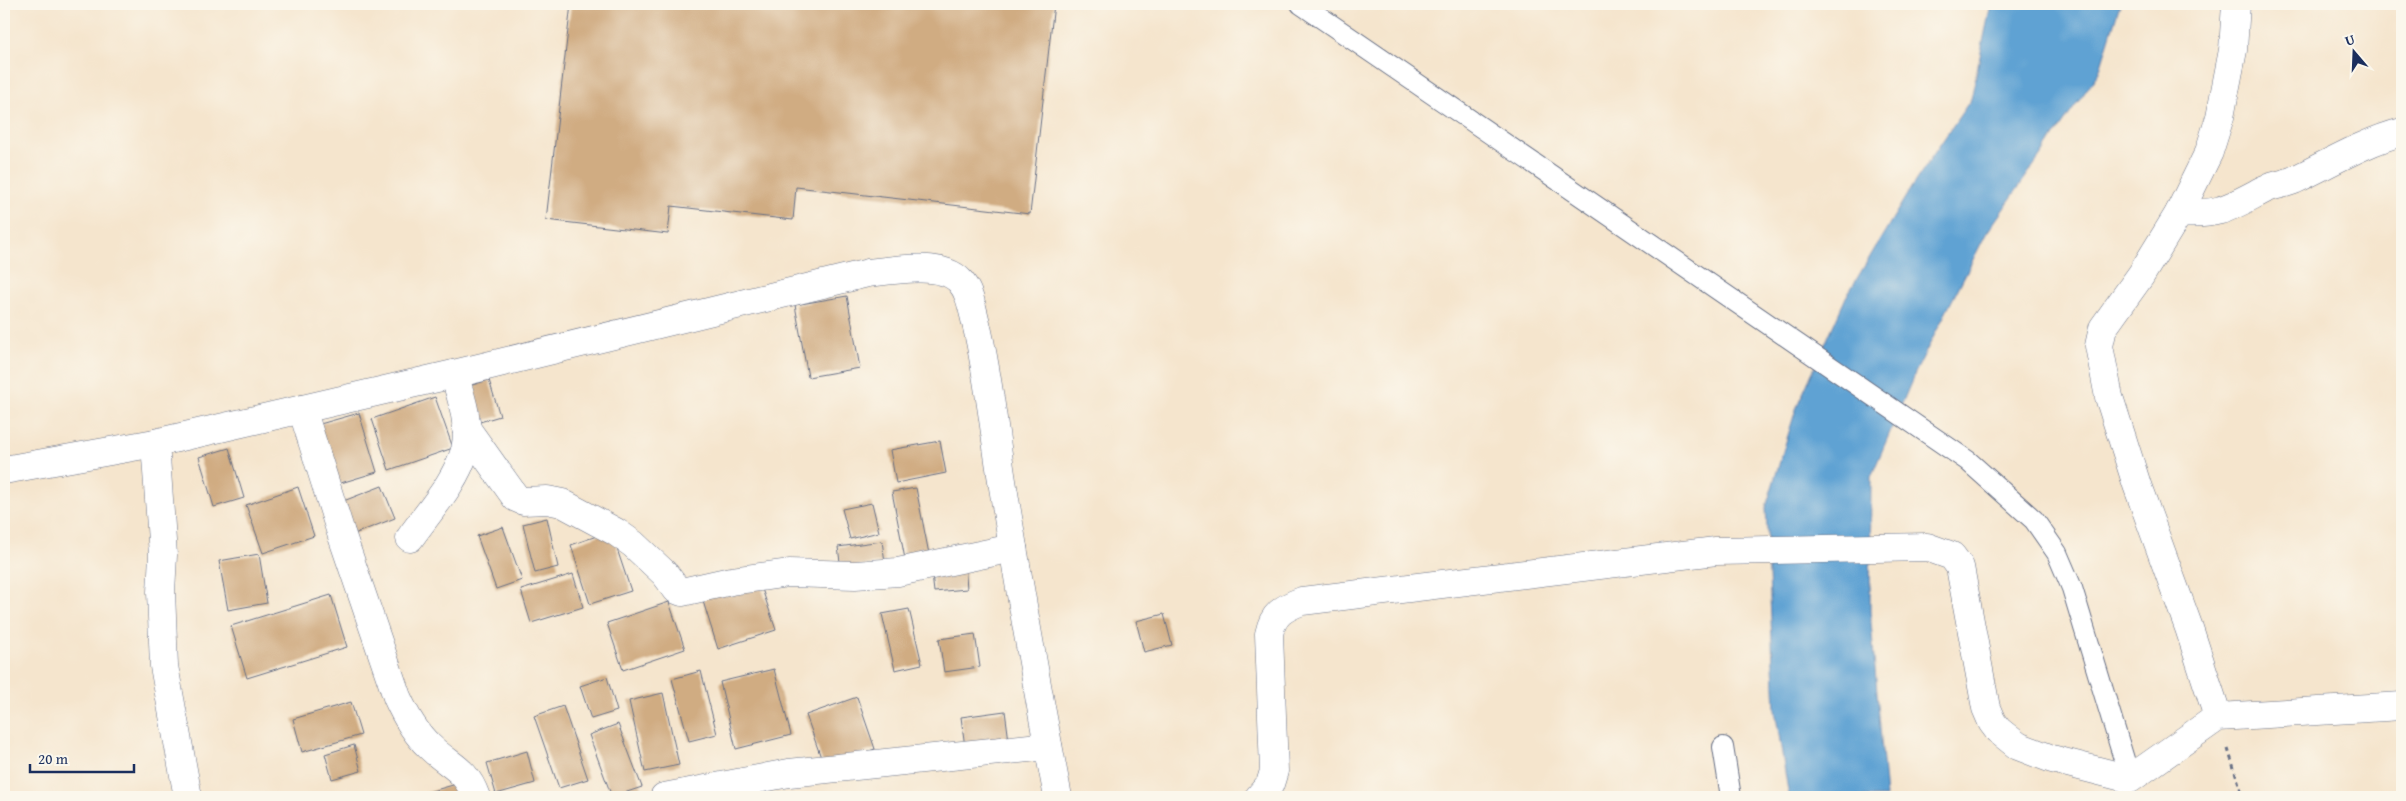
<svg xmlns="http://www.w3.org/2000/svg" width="2406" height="801" font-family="'Gentium Book Plus',serif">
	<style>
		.water { fill: #5fa2d3; stroke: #3d6898 }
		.building { fill: #d0ac82 }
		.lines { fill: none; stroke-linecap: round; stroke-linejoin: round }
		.lane-casing { stroke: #676f85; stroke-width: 22 }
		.street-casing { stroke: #676f85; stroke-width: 29 }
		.path { stroke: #676f85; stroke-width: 3; stroke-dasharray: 4 4; stroke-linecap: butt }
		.lane { stroke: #fff; stroke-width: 20 }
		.street { stroke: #fff; stroke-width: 28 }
	</style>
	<rect width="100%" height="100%" fill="#fbf7ec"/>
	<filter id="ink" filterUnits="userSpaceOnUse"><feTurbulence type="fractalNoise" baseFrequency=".02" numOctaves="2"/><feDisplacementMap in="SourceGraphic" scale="10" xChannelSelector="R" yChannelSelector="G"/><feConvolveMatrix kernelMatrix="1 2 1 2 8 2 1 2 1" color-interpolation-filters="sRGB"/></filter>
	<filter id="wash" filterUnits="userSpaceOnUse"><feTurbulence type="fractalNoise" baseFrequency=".0096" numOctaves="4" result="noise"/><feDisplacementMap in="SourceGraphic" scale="20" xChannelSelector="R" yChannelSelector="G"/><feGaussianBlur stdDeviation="1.12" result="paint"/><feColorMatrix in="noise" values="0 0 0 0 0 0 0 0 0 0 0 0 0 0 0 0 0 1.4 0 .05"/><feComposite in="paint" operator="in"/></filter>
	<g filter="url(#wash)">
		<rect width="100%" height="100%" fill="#f5e5cd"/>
		<polygon class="water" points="1991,4 2120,4 2099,72 1986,234 1915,373 1871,477 1870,611 1886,797 1789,797 1775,710 1766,507 1796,409 1846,297 1912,186 1971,99"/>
		<g id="blocks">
			<g class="building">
				<polygon points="571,4 1054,4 1030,214 796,187 793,220 671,206 668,234 546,220"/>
				<polygon points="847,296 860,368 808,377 795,305"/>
				<polygon points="489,380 500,416 473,424 462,388"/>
				<polygon points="435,397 453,448 389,470 372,419"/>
				<polygon points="359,413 377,472 331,486 313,426"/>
				<polygon points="940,441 946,473 896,483 890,450"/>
				<polygon points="229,448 244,498 214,507 199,457"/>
				<polygon points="382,486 395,518 354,534 341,502"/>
				<polygon points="298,487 314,536 263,553 246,505"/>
				<polygon points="916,488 929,554 905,559 892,492"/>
				<polygon points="872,503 879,532 850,539 842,509"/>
				<polygon points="547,518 558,567 535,573 523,524"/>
				<polygon points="503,527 522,580 496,589 477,536"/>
				<polygon points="611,531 631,591 590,604 571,545"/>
				<polygon points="882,541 885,562 841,569 838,547"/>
				<polygon points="259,554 267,603 228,610 219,561"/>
				<polygon points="965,563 967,589 934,592 931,566"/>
				<polygon points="573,574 583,607 531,623 521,590"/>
				<polygon points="759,580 776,630 718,649 702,598"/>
				<polygon points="331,595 347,647 247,678 231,626"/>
				<polygon points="669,602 685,649 623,670 607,623"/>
				<polygon points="909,609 922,664 895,670 882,614"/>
				<polygon points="1164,614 1172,645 1144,652 1136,621"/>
				<polygon points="975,634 980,667 944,672 939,639"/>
				<polygon points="774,669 791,735 736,749 720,682"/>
				<polygon points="701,671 717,734 689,741 672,679"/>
				<polygon points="607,677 617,711 591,719 580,686"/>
				<polygon points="663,693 679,765 645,772 629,701"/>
				<polygon points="857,697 875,749 824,766 806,715"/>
				<polygon points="351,702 361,735 302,752 293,719"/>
				<polygon points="563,706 588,779 559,788 534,716"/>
				<polygon points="1005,711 1009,741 965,747 961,717"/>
				<polygon points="618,724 642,787 612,797 589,735"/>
				<polygon points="354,745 361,771 332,779 325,754"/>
				<polygon points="527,751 535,783 496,794 487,763"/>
				<polygon points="460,783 464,797 427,797 425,793"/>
			</g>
		</g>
	</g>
	<g filter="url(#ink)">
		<use href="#blocks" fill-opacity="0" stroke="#676f85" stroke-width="1"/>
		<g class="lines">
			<defs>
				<g id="lane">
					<polyline points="1301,4 1968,461 2034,520 2057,553 2072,588 2130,779"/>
					<polyline points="1723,747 1731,797"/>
				</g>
				<g id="street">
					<path d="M2179 213C2220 216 2230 207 2265 189 2274 185 2285 184 2294 180 2330 163 2364 142 2402 132"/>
					<path d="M302 409 341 533 397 697C405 715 414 732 429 746 450 767 465 767 476 797"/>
					<polyline points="466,428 516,498 523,501 547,500 562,503 616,532 633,544 665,574 677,590 682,592 731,581 789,573 855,575 898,572 1013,548"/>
					<polyline points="155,443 163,555 161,592 164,666 188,797"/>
					<path d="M4 470 155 443 454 374 868 273C892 270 942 261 960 281 970 292 972 308 976 323 989 377 994 432 1003 487 1020 591 1038 694 1058 797"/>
					<path d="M410 538C429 511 456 482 465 450 471 426 461 396 454 374"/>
					<polyline points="2218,717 2189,628 2137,485 2109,397 2099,346 2103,328 2141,275 2179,213 2209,152 2220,117 2233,50 2236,4"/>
					<polyline points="664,797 789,773 1048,746"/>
					<path d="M1259 797 1270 784 1274 771 1269 634C1273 614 1283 608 1302 601L1716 551 1927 547 1952 556 1960 567 1986 708 1992 722 1998 730 2018 746 2052 759 2130 779 2218 717 2402 706"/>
				</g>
			</defs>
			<use href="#lane" class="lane-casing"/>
			<use href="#street" class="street-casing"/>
			<polyline class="path" points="2228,749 2243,797"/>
			<use href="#lane" class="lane"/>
			<use href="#street" class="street"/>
		</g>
	</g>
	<rect width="2406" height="801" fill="none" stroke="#fbf7ec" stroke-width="20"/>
	<g transform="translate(2354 52) rotate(341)" stroke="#fbf7ec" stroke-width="4" paint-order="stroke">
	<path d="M0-4L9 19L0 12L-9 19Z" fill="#1b2f5e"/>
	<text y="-8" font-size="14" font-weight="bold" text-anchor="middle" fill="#1b2f5e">U</text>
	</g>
	<path d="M30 764v8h104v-8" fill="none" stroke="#1b2f5e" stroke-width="2.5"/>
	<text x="38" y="764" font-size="15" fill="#1b2f5e" stroke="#fbf7ec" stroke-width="4" paint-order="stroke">20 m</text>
</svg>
